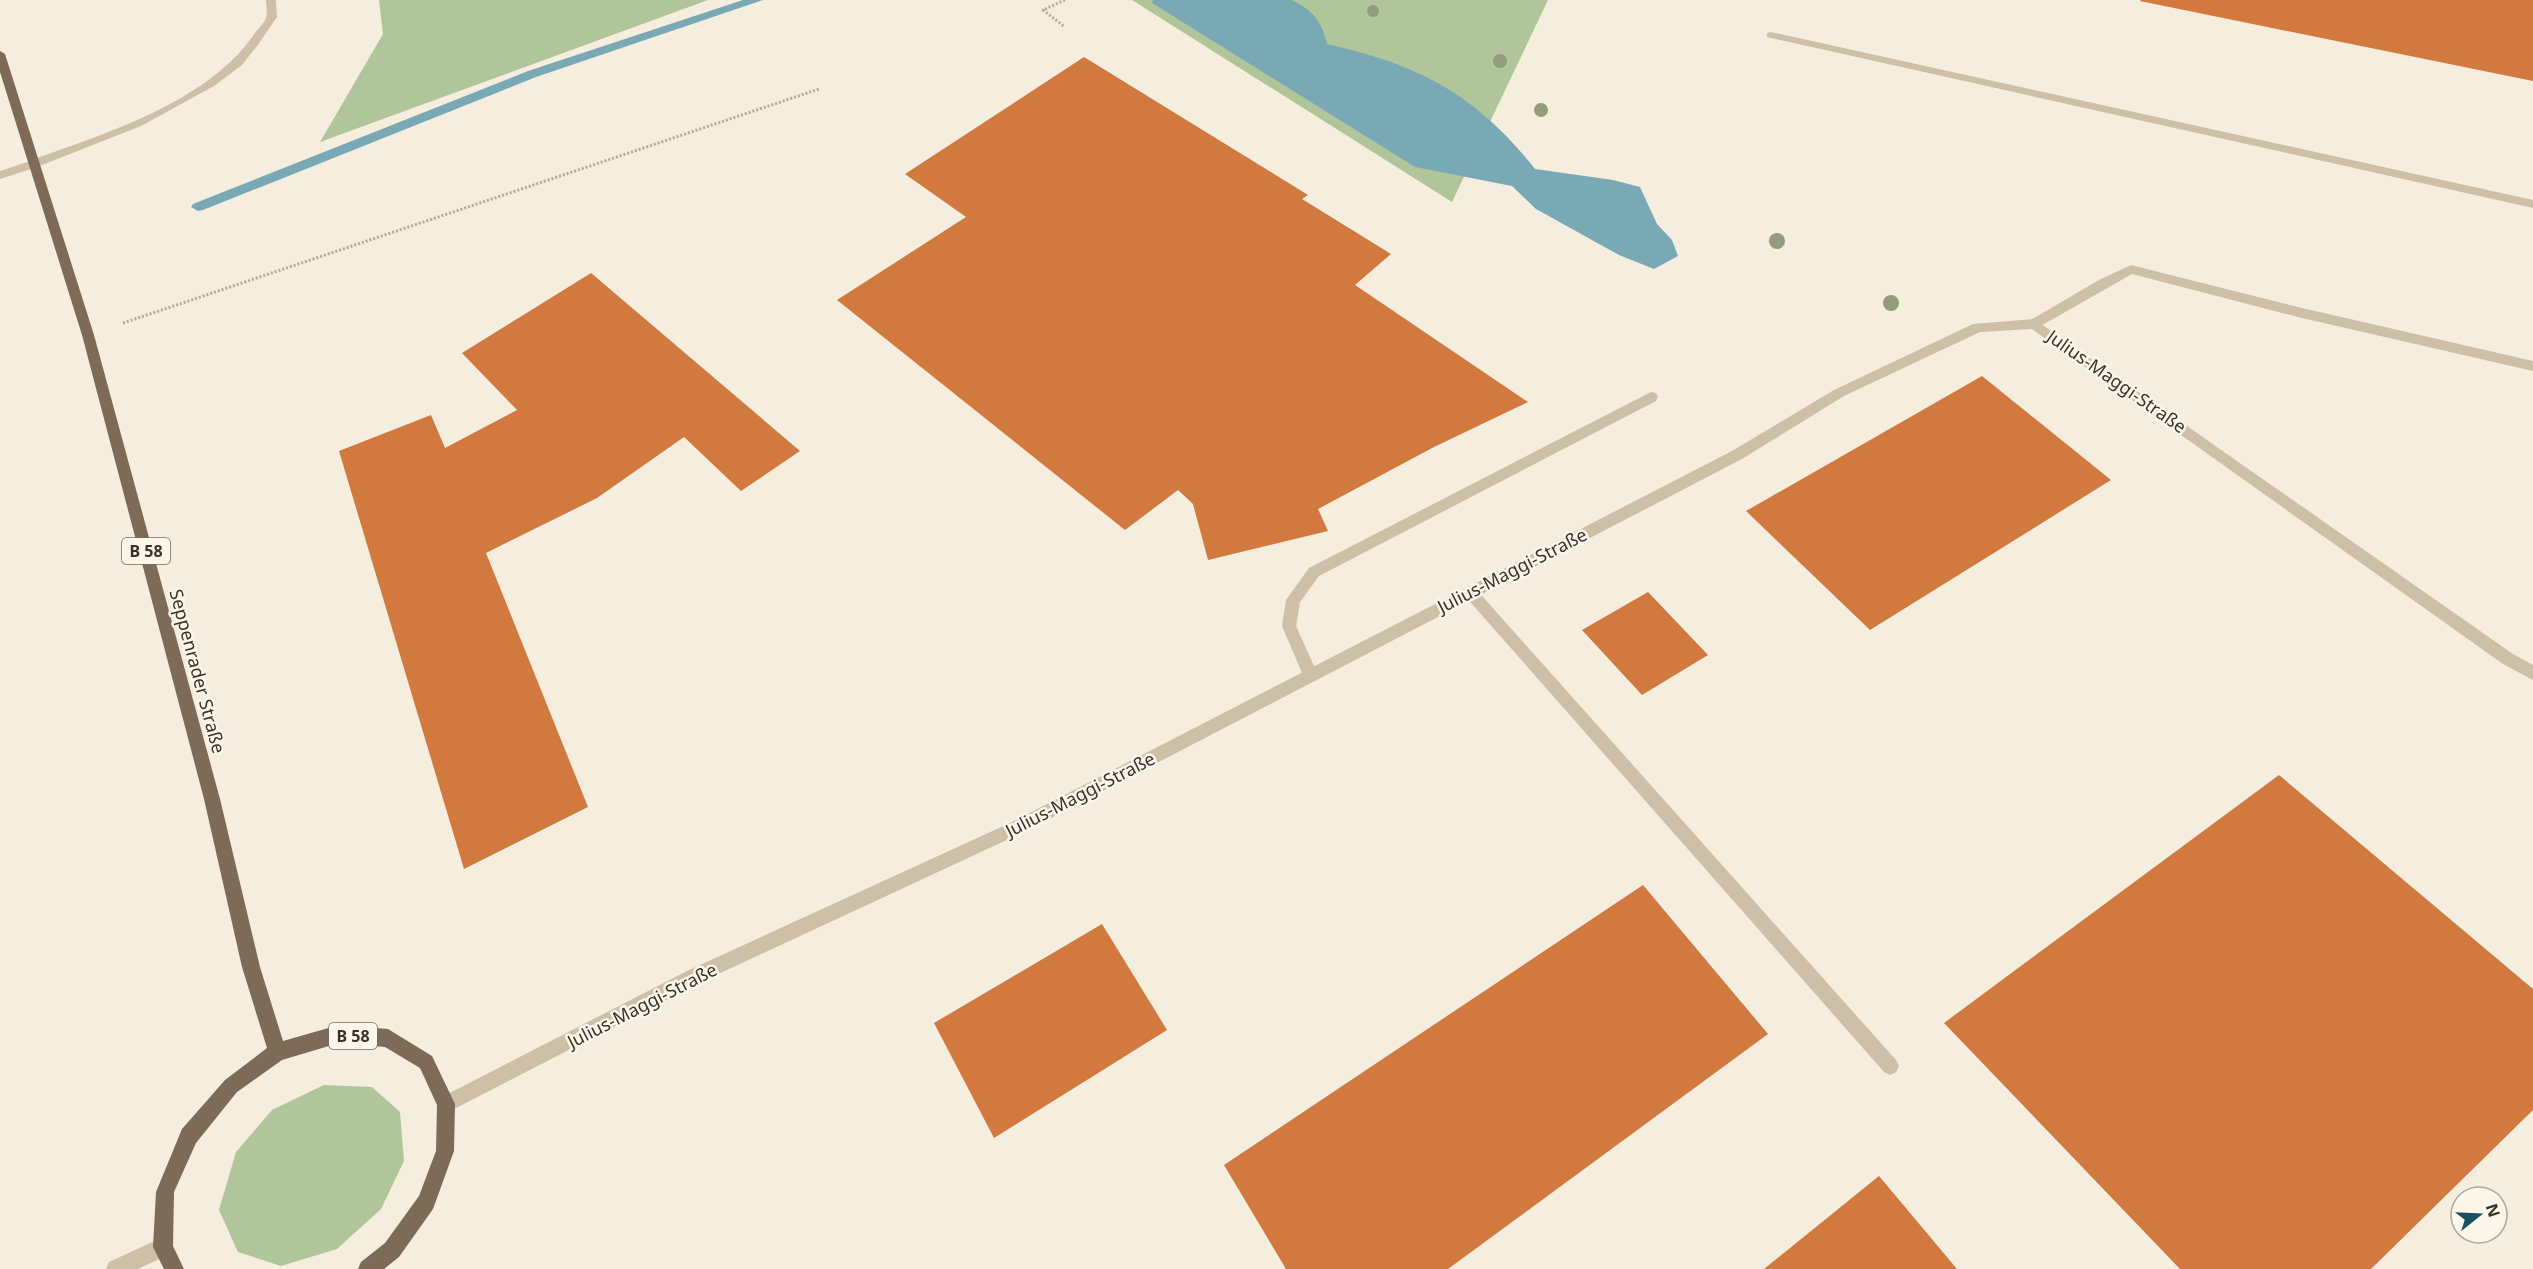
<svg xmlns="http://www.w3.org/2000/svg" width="2533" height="1269" font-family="'Noto Sans',sans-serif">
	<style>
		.green { fill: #b1c59b }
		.water { fill: #79a9b5 }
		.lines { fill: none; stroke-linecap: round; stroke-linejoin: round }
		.stream { fill: #79a9b5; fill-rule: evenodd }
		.building { fill: #d1793f }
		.path { stroke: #baa991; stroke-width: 3; stroke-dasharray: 2 2; stroke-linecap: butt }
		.lane { fill: #cebfa7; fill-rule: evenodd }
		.street { fill: #cebfa7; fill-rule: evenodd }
		.primary { fill: #7d6b58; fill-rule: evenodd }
		.tree { fill: #929d7b }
		.labels { text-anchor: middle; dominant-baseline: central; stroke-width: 5; stroke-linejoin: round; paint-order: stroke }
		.shield { fill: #fbf6ea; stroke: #746c62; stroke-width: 1.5 }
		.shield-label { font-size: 16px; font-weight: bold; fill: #3a3128 }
		.street-label { font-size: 18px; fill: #3a3128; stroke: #fbf6ea }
	</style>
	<rect width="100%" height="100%" fill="#f5eddd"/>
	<g class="green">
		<polygon points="379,0 708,0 320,142 383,34"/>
		<polygon points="1132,0 1548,0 1452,202"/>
		<polygon points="324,1085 372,1087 400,1112 404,1161 381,1209 337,1249 281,1266 238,1252 219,1210 236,1152 272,1110"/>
	</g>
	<path class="water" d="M1153 0H1291C1312 9 1322 21 1327 44 1418 64 1477 95 1535 169L1613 180 1640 187 1657 224 1672 240 1678 256 1654 269 1619 255 1536 209 1512 186 1415 167 1152 3Z"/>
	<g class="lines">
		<polygon class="stream" points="743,0 763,0 536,77 203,210 198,211 191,207 193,204 528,71"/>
	</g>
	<g class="building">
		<polygon points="2141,0 2533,0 2533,81 2140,1"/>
		<polygon points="1084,57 1308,195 1302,199 1391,254 1355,285 1528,402 1434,447 1318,509 1328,531 1208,560 1193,504 1178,490 1125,530 837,300 966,217 905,174"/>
		<polygon points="591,273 800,451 741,491 684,437 597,498 486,553 588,807 464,869 339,451 431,415 445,448 517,410 462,353"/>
		<polygon points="1982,376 2111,480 1870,630 1746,511"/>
		<polygon points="1648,592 1708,655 1642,695 1582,630"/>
		<polygon points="2279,775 2533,989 2533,1110 2371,1269 2180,1269 1944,1023"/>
		<polygon points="1643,885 1768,1034 1448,1269 1286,1269 1224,1165"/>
		<polygon points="1102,924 1167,1030 994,1138 934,1023"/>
		<polygon points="1879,1176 1957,1269 1764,1269"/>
	</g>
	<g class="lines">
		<g class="path">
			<polyline points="1065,0 1043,10 1065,27"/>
			<polyline points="123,323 819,89"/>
		</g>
		<g class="lane">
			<path d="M266 0H276L277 17 257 46 242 65 214 86 141 126 37 167H29V161C104 134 209 102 255 33 258 29 264 23 266 18 268 13 266 5 266 0Z"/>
			<polygon points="1771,32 2533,200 2533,208 1767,37 1767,33"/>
			<polygon points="2131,265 2302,308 2533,361 2533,371 2302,318 2132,274 2039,327 2029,327 2028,324 2029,321 2099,280"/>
			<polygon points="1651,392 1656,393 1658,397 1656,401 1319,576 1300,602 1296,626 1318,675 1315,680 1310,682 1305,680 1282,626 1286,600 1309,568"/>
			<polygon points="1470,586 1475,588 1896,1060 1899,1066 1896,1072 1890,1075 1884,1072 1465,596 1463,592 1465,588"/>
		</g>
		<g class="street">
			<polygon points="33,160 37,161 37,167 0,179 0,171"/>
			<polygon points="2034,319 2513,654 2533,665 2533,680 2503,664 2032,329 1980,332 1844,396 1742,459 1022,833 701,982 452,1110 446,1113 440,1110 437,1104 440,1098 689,970 1010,823 1732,451 1834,390 1973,324"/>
			<polygon points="163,1237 170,1240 173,1247 170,1254 138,1269 106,1269 109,1262"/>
		</g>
		<polygon class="primary" points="0,51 5,54 94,335 220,799 260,967 283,1041 339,1025 388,1029 432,1056 455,1104 454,1151 433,1209 399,1257 384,1269 358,1269 361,1262 385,1243 419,1196 436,1151 437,1105 420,1068 385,1047 339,1043 282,1060 237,1092 196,1143 174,1192 173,1246 184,1269 164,1269 153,1247 156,1192 182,1129 225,1080 267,1048 242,967 204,799 82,335 0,72"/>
	</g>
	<g class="tree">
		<circle cx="1373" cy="11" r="6"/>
		<circle cx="1500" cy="61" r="7"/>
		<circle cx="1541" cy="110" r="7"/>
		<circle cx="1777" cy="241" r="8"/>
		<circle cx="1891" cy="303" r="8"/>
	</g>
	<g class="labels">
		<g class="shield">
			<rect x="122" y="538" width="48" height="26" rx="4.5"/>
			<rect x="329" y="1023" width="48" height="26" rx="4.5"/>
		</g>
		<g class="shield-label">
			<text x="146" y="551">B 58</text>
			<text x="353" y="1036">B 58</text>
		</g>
		<g class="street-label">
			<text transform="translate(2117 381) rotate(35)">Julius-Maggi-Straße</text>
			<text transform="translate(1512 570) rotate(-27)">Julius-Maggi-Straße</text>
			<text transform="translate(198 671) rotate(75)">Seppenrader Straße</text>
			<text transform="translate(1080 794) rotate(-27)">Julius-Maggi-Straße</text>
			<text transform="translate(642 1005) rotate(-27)">Julius-Maggi-Straße</text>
		</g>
	</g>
	<g transform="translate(2479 1215) rotate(72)"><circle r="28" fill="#fbf6ea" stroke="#aea79c" stroke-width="1.5"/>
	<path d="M0-4.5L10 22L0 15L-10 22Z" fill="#1a5060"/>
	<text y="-9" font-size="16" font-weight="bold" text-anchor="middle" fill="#3a3128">N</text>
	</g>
</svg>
